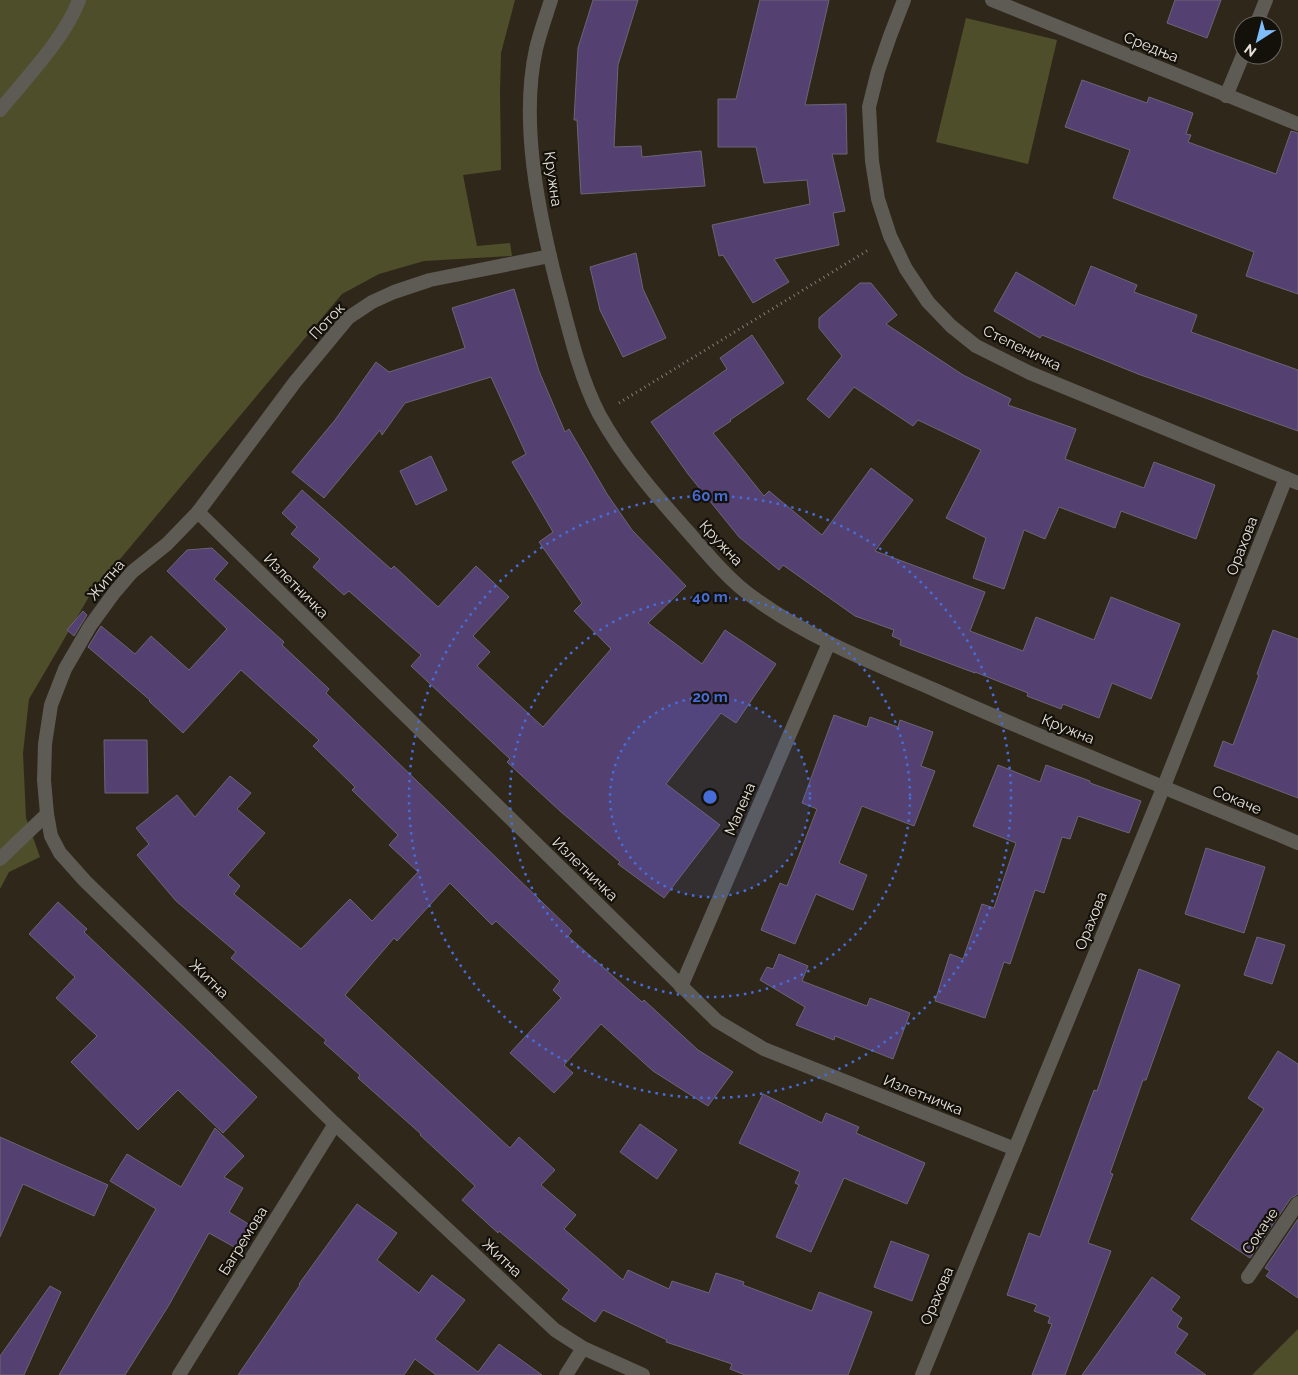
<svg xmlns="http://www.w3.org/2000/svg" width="1298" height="1375" font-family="Raleway,sans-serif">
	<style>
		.green { fill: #4e4f2a }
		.building { fill: #544071; stroke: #6b6575 }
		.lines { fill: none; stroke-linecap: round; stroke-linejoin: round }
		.path { stroke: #857d73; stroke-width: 3; stroke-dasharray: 1 4; stroke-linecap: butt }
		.service { stroke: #5d5b54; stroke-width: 14 }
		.minor { stroke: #5d5b54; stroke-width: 14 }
		.ring { fill: none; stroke: #466cd8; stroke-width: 2.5; stroke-dasharray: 2.5 5 }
		.labels { text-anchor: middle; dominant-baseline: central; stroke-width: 4.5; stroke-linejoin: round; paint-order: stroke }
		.street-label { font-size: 15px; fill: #e8e2da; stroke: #14110b }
		.centre { fill: #466cd8; stroke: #14110b; stroke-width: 2.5 }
		.ring-label { font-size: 15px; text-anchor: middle; font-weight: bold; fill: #466cd8; stroke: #14110b; stroke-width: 4.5; stroke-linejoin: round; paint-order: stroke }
	</style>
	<rect width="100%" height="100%" fill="#30271b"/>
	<g class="green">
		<polygon points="0,0 515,0 501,53 500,91 501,170 463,175 477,246 510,243 512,256 424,261 379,274 342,294 90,595 29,699 23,753 26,818 40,857 9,872 0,889"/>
		<polygon points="966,18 1057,40 1028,164 936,142"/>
		<polygon points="1298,1329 1298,1375 1252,1375"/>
	</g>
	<g class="building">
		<polygon points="593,0 638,0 618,65 614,147 641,146 642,157 701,151 705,186 581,194 577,120 574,120 578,48"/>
		<polygon points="760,0 829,0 805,105 846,104 847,154 832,154 845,211 833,213 839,245 774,259 789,282 753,303 723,255 719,256 712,225 810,204 807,180 764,183 756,147 718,147 718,99 736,99"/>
		<polygon points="1175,0 1221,0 1207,38 1167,23"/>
		<polygon points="1082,80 1147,103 1149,97 1193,113 1186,134 1191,135 1188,142 1276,174 1291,131 1298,133 1298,294 1246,276 1254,252 1113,198 1130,150 1065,127"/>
		<polygon points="636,253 643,289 666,338 623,357 600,310 590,267"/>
		<polygon points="1091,266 1137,285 1134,292 1197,315 1191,332 1298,370 1298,431 1138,374 1042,335 1040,338 994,311 1016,272 1075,306"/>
		<polygon points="860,283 871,283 897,315 886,324 963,375 1011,399 1008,405 1076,429 1065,459 1144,488 1154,462 1215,485 1196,539 1121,511 1115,528 1059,507 1045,539 1024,530 1004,589 973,578 986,538 946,518 981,450 918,420 913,426 854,387 829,418 807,399 842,356 819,328 819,318"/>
		<polygon points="514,289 539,371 565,432 569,429 607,494 632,530 686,586 648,623 702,664 725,630 776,664 736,723 721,713 666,784 720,825 664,898 618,864 620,862 560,811 507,762 510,759 411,666 421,655 349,591 344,595 313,567 320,559 291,534 297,527 282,513 302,490 391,569 394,566 438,607 476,566 509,597 473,636 490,652 477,666 543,727 611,649 574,611 582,603 539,542 553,532 512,462 526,454 491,377 405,403 382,435 380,430 324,498 292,472 335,420 376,362 389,372 465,348 452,308"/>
		<polygon points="752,335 784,383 730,420 731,421 713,433 764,496 769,491 822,535 871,468 913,500 875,551 985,592 970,631 1023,651 1036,617 1094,640 1111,597 1180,624 1151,699 1112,683 1099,718 1063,704 1061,709 1027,696 1028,693 975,672 975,673 900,645 901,640 892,636 894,630 855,616 783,565 779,570 739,537 688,474 651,422 727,369 720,358"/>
		<polygon points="431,456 447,490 416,505 400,471"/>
		<polygon points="212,548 228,563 214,579 284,642 282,645 329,689 326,693 572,931 568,936 642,1002 644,1000 698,1050 733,1072 708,1106 653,1071 601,1024 564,1065 573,1073 554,1093 510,1053 561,998 553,990 560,981 496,921 492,925 450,883 397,941 394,938 345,995 510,1148 519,1137 555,1170 541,1185 576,1215 564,1229 623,1280 628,1270 669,1289 672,1281 709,1293 716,1273 744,1282 743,1285 812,1311 819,1292 872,1312 848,1375 745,1375 730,1369 732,1364 666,1342 667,1340 603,1310 595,1322 562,1299 569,1290 499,1231 498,1233 462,1200 475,1186 420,1135 421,1134 358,1078 360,1075 324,1043 326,1040 231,958 236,952 176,901 137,855 149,844 136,828 177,795 195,817 230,776 251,793 237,809 265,833 228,875 240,886 234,894 301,949 350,899 372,921 418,872 389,845 398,835 352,790 355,787 313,746 319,740 241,670 183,733 149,701 150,700 88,647 101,626 135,654 151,636 189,670 227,629 167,571 187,550"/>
		<polygon points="83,611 87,615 74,636 67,630"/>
		<polygon points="1273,630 1298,639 1298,798 1214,766 1223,741 1233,745 1259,675 1257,674"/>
		<polygon points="834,715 867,727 870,717 898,727 900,720 933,732 921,766 935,771 914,826 862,806 839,863 867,875 853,910 816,894 795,944 761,930 780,883 787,886 817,809 802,803"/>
		<polygon points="104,740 147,740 148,793 105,793"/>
		<polygon points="998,765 1040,782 1046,765 1090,781 1090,783 1141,801 1129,833 1078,816 1070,839 1062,837 1044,893 1035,890 1010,964 1004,962 985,1018 935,1001 950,954 963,959 982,904 994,908 1016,843 973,826"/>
		<polygon points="1206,848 1265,867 1244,933 1185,914"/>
		<polygon points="58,902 87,929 84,932 257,1097 223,1133 178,1090 138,1130 71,1062 97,1036 56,998 75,977 29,934"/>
		<polygon points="1257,937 1285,945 1272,984 1244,975"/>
		<polygon points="779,954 808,966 802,981 867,1006 870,998 910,1013 893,1059 835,1036 834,1040 796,1025 805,1007 760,980 767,967 773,969"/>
		<polygon points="1139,969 1180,985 1146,1080 1143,1080 1110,1173 1113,1174 1088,1243 1111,1251 1065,1375 1032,1375 1052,1324 1048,1323 1050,1317 1034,1311 1037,1305 1007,1295 1029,1233 1040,1237 1094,1090 1097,1091"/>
		<polygon points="1278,1051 1298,1064 1298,1194 1291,1198 1250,1258 1191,1219 1264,1109 1248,1098"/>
		<polygon points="763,1094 822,1123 826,1113 859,1127 856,1133 925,1163 907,1204 844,1178 811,1252 776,1237 799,1185 795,1183 800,1172 739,1143"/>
		<polygon points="640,1124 677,1150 657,1179 620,1152"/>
		<polygon points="215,1128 244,1156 224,1177 243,1188 229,1212 250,1225 236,1248 209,1233 169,1305 125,1375 59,1375 156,1209 110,1181 127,1154 181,1187"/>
		<polygon points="0,1137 108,1185 94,1216 23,1184 0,1237"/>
		<polygon points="357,1204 397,1233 377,1260 419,1293 432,1275 465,1300 435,1339 478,1372 499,1344 542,1375 436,1375 415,1359 404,1375 238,1375 300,1285 299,1284"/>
		<polygon points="1298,1219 1298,1298 1266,1276 1270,1271 1265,1268"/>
		<polygon points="891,1241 929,1255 912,1301 874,1287"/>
		<polygon points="1152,1277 1180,1297 1171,1310 1182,1318 1177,1327 1188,1334 1175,1353 1206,1375 1082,1375"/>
		<polygon points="50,1286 61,1292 24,1375 0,1375 0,1356"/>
	</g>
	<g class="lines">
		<polyline class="path" points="619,403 870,249"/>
		<polyline class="service" points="0,859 47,814"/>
		<g class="minor">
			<path d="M551 0C546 16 540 32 536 49 520 121 538 210 556 281 568 325 578 373 599 414 623 458 658 498 691 535 710 557 730 581 754 598 809 638 873 663 935 690 1055 744 1177 792 1298 843"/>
			<polyline points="904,0 890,36 878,71 869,107 872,161 878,199 890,236 906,269 928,302 951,326 976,346 1030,373 1298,483"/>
			<polyline points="992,0 1298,124"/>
			<polyline points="1256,25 1266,0"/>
			<polyline points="1226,96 1243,55"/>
			<path d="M0 110C26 78 65 38 79 0"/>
			<polyline points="550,256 430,280 394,292 372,302 348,318 295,382 198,512 167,544 132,572 114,593 90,626 65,669 51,705 45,744 44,780 47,814 51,836 60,853 85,881 335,1124 555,1330 583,1348 643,1375"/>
			<polyline points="198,512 717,1021 764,1049 1015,1149"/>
			<polyline points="681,987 829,643"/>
			<polyline points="1248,1277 1298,1203"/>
			<polyline points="179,1375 335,1124"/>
			<polyline points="566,1375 583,1348"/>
			<polyline points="922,1375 1164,786 1286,478"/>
		</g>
	</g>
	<circle cx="710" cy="797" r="100" fill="#466cd8" fill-opacity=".12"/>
	<g class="ring">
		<circle cx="710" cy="797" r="100"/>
		<circle cx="710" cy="797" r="200"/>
		<circle cx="710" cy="797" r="301"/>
	</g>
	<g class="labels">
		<g class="street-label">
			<text transform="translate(1151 47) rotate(22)">Средња</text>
			<text transform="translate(553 179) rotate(82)">Кружна</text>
			<text transform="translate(327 321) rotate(-47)">Поток</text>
			<text transform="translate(1022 348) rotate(26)">Степеничка</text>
			<text transform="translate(721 543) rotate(47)">Кружна</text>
			<text transform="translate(1242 546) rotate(-69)">Орахова</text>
			<text transform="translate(106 580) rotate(-50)">Житна</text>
			<text transform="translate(296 586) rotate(45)">Излетничка</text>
			<text transform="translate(1068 729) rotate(22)">Кружна</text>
			<text transform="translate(1237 800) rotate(23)">Сокаче</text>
			<text transform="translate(740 809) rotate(-67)">Малена</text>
			<text transform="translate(585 869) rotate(44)">Излетничка</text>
			<text transform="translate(1091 921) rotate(-68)">Орахова</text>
			<text transform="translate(209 979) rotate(44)">Житна</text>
			<text transform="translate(923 1095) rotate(22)">Излетничка</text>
			<text transform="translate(1260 1231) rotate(-56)">Сокаче</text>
			<text transform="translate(243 1241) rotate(-58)">Багремова</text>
			<text transform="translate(502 1258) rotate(43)">Житна</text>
			<text transform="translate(937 1296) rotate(-67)">Орахова</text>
		</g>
	</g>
	<circle cx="710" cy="797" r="8" class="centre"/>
	<g class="ring-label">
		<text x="710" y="501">60 m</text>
		<text x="710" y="602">40 m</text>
		<text x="710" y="702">20 m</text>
	</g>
	<g transform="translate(1258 40) rotate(216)"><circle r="24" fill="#14110b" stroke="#69655e"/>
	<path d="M0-4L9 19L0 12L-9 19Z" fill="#7ebdf9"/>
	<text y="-8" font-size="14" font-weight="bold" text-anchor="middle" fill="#e8e2da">N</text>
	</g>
</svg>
